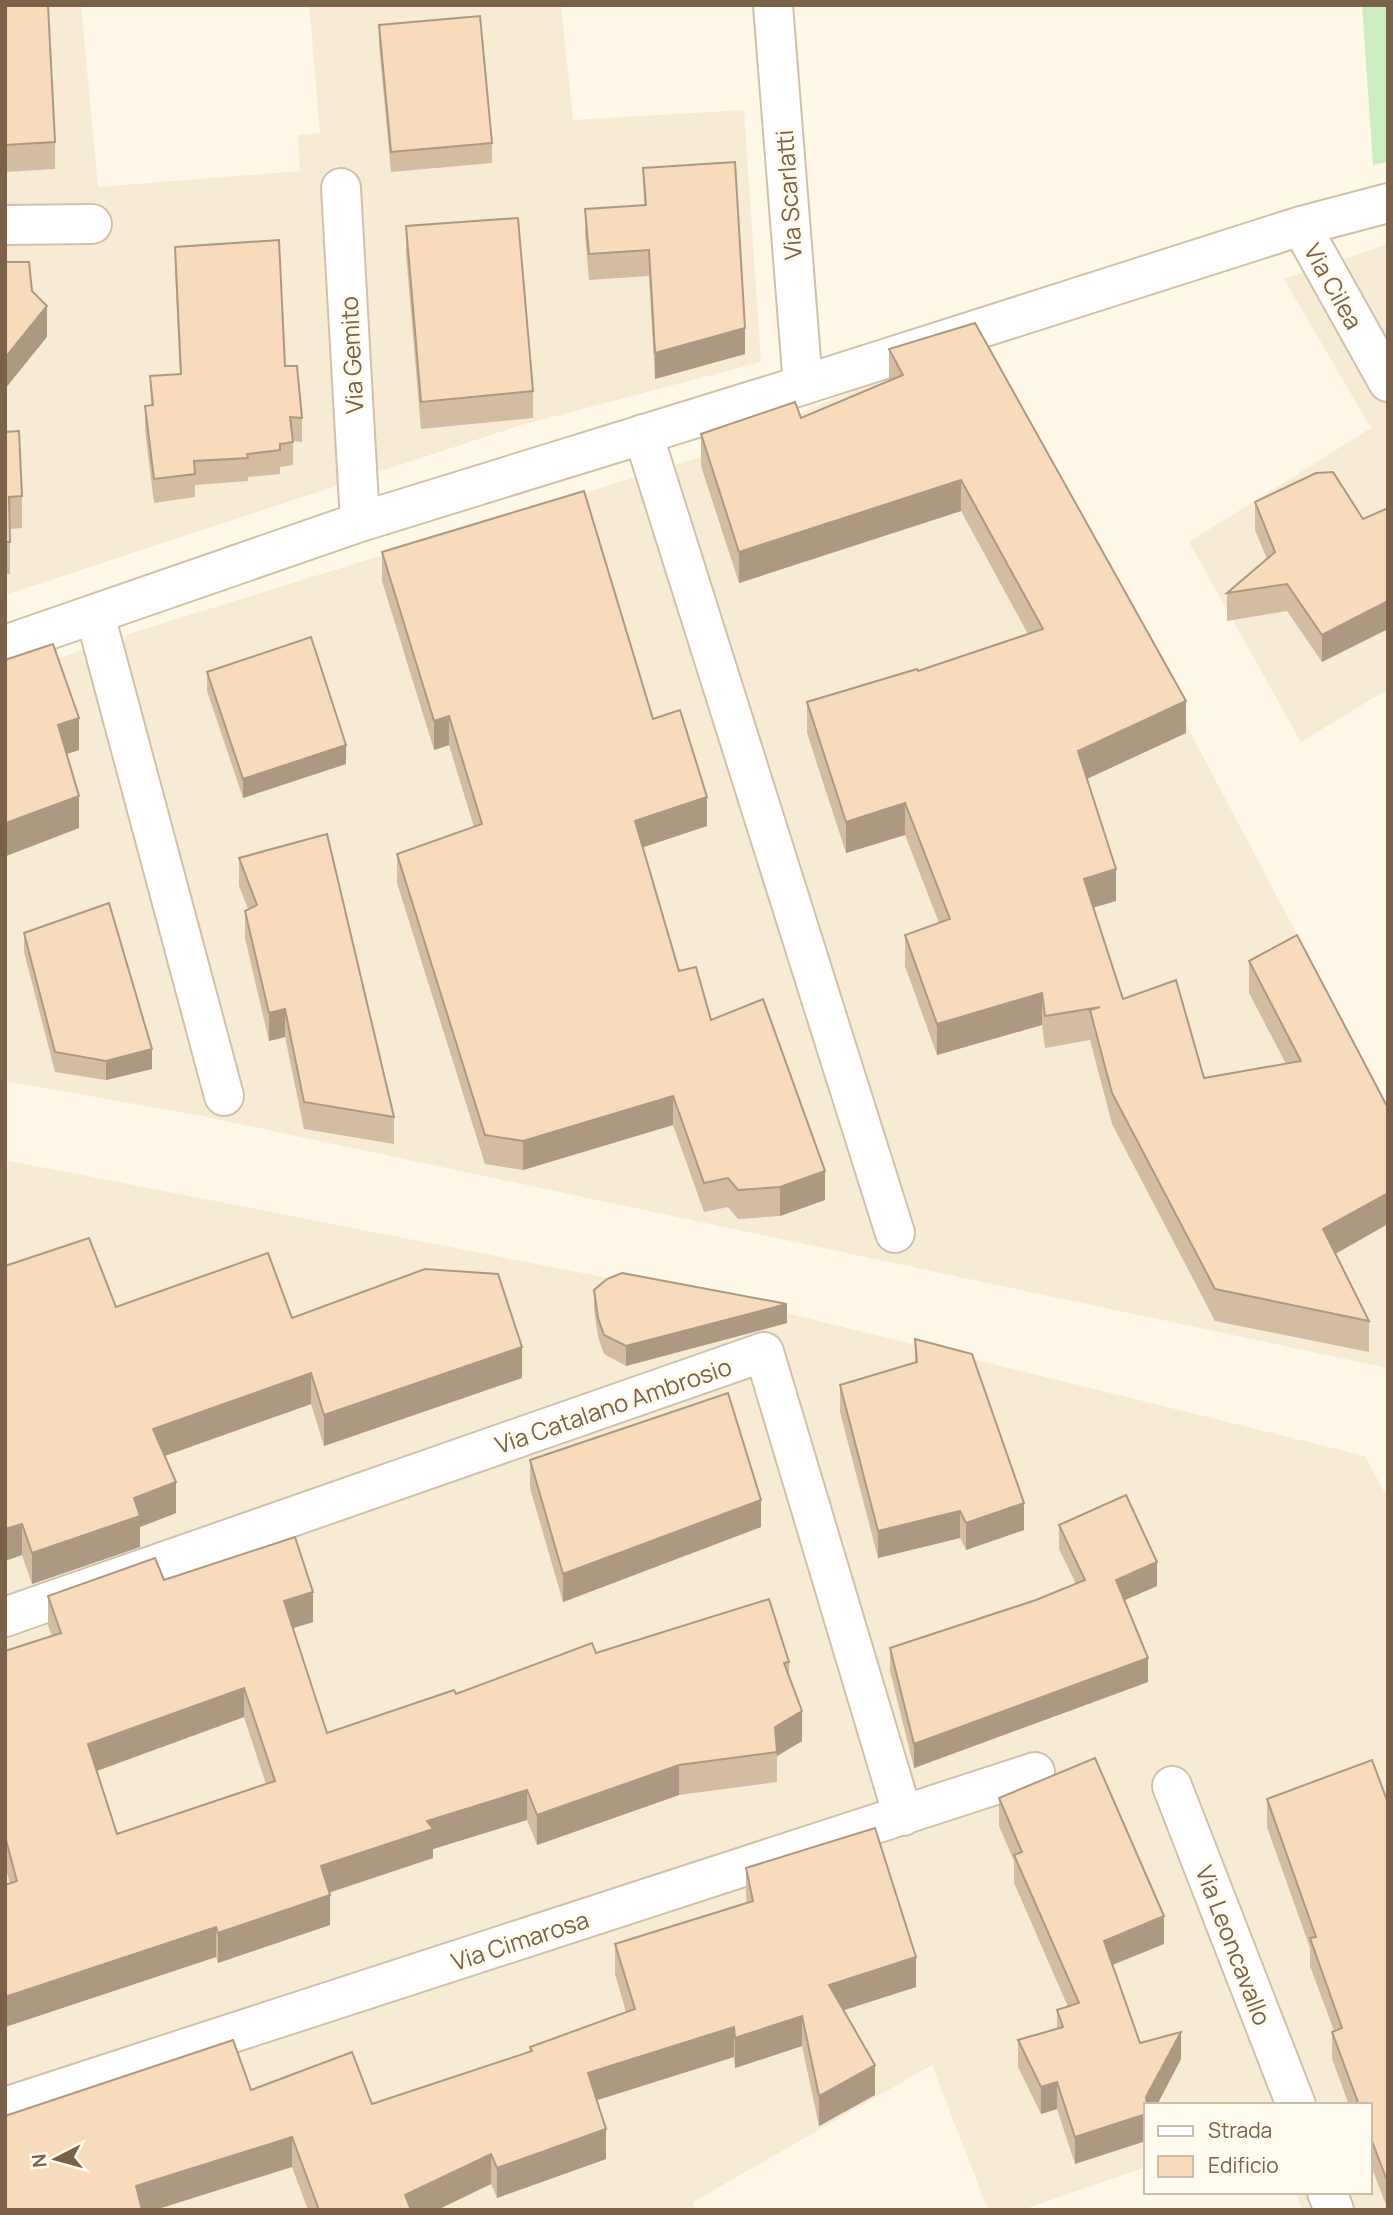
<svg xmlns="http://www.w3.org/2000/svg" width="1393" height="2215" font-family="Manrope,sans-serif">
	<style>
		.residential { fill: #f7ecd3 }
		.green { fill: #ceeec2 }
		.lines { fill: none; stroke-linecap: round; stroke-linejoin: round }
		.minor-casing { stroke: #d2c1aa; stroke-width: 42 }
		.minor { stroke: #fff; stroke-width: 38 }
		.wall { fill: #d4bca0; fill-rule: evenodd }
		.shaded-wall { fill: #ad9982 }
		.building { fill: #f7dbba; stroke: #ad9982; stroke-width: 2; fill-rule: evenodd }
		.labels { text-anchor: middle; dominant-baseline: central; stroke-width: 6; stroke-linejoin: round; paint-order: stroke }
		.street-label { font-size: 24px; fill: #7b6147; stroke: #fffbee }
	</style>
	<rect width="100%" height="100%" fill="#fff8e6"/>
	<g class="residential">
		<polygon points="5,5 81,5 98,187 300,171 298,135 320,133 309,5 561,5 573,120 744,110 761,362 518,426 5,595"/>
		<polygon points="1388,244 1388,689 1301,742 1189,542 1371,428 1284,279"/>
		<polygon points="987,347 1388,1107 1388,1368 197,1115 5,1081 5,677 144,629 694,459 877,380"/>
		<polygon points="5,1160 782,1312 1365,1456 1388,1499 1388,2210 1302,2210 1295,2192 1370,2192 1370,2105 1146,2105 1146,2167 1022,2210 988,2210 932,2065 693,2202 695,2210 5,2210"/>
	</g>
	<polygon class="green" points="1362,5 1388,5 1388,162 1373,165"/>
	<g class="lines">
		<defs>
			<g id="minor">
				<polyline points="773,5 803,385"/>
				<polyline points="341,188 360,522"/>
				<polyline points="5,225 92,224"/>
				<polyline points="1301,226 1388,382"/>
				<polyline points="643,434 895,1233"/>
				<polyline points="95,615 224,1096"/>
				<polyline points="5,645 360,522 803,385 1301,226 1388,203"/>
				<polyline points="5,1617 764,1352 903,1816"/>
				<polyline points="1172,1786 1296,2105"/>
				<polyline points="5,2107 1035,1772"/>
				<polyline points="1327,2192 1334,2210"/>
			</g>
		</defs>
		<use href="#minor" class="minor-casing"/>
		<use href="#minor" class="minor"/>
	</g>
	<g class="wall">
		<polygon points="5,5 55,142 55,169 5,172"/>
		<polygon points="379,25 492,143 492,163 391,172 379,45"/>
		<polygon points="643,168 745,354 655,379 649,276 589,280 585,235 585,209 644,205"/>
		<polygon points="406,226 533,391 533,418 421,429 406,254"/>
		<polygon points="175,247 285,366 302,418 302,442 293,441 293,465 280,467 280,474 248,477 248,481 195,485 195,497 154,503 145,430 145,406 151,406 150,376 180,374 175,271"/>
		<polygon points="889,349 1186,733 1087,779 1116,901 1093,908 1123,999 1204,1078 1286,1064 1249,993 1249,961 1297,935 1336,1254 1369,1321 1369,1352 1215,1321 1112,1124 1090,1040 1045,1048 1042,1025 937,1055 905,966 905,935 939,923 905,835 846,853 807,733 807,702 918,671 1028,634 961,511 739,583 701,466 701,434 801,418 889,381"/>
		<polygon points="5,432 22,496 22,528 10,529 10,574 5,574"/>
		<polygon points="1255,502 1363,519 1322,662 1287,611 1227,621 1227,593 1267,559 1255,530"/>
		<polygon points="382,552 653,719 707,826 643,847 679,971 825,1200 780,1216 738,1219 728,1207 704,1212 673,1125 523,1170 485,1164 397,883 397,854 474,827 449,745 434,750 382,581"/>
		<polygon points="5,660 79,750 67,754 79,828 6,856"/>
		<polygon points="207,672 346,764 243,798 207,691"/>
		<polygon points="239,858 394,1117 394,1144 304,1129 285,1037 269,1041 245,938 245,911 248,909 239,886"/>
		<polygon points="24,933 152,1069 106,1080 55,1072 24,952"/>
		<polygon points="5,1266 116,1307 292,1318 522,1378 324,1446 311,1404 165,1456 176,1513 140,1527 140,1547 32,1584 22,1555 5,1561"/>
		<polygon points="594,1290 787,1323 626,1366 604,1354 598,1337 594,1309"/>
		<polygon points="915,1339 1024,1530 966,1550 960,1538 878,1558 840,1412 840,1385 915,1363"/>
		<polygon points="530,1460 761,1527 563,1602 530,1488"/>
		<polygon points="1059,1525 1157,1586 1125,1600 1148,1682 914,1768 890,1671 890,1648 1036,1600 1076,1584 1059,1549"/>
		<path d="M164 1580 313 1622 293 1628 327 1733 456 1694 596 1653 789 1662V1675L802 1741 777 1756V1782L679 1795 537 1845 527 1820 433 1849V1858L329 1893 330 1925 218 1963 216 1957 5 2027V1885L10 1883 5 1866V1651L52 1636 48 1625V1596ZM244 1717 266 1784 117 1834 97 1771Z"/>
		<polygon points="999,1798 1164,1944 1113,1965 1140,2043 1181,2059 1157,2105 1146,2105 1075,2164 1057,2109 1041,2114 1018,2067 1018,2040 1057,2029 1057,2010 1068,2007 1014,1883 1014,1861 999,1826"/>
		<polygon points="1267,1799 1388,1803 1388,2210 1370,2163 1370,2105 1349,2105 1332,2059 1332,2032 1334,2031 1310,1966 1310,1948 1267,1827"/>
		<polygon points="746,1868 916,1987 843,2010 875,2095 819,2126 802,2046 735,2068 734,2057 597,2100 606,2159 497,2198 491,2184 437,2210 308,2210 292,2167 251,2090 372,2104 530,2052 530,2047 626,2012 615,1974 615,1944 747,1903 746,1898"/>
	</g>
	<g class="shaded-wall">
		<polygon points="47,306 47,337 5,389 5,358"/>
		<polygon points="745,328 745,354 655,379 655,353"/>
		<polygon points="961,480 961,511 739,583 739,552"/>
		<polygon points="1388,601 1388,629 1322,662 1322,635"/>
		<polygon points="1186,701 1186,733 1078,783 1078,751"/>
		<polygon points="449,716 449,745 434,750 434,721"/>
		<polygon points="79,718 79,750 58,757 58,725"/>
		<polygon points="346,745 346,764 243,798 243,779"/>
		<polygon points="79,796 79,828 6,856 6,823"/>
		<polygon points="707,797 707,826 635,850 635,821"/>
		<polygon points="905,803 905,835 846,853 846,822"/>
		<polygon points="1116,869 1116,901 1084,910 1084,879"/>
		<polygon points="1042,993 1042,1025 937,1055 937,1024"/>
		<polygon points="285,1009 285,1037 269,1041 269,1013"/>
		<polygon points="152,1049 152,1069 106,1080 106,1061"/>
		<polygon points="673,1096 673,1125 523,1170 523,1141"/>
		<polygon points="825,1171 825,1200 780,1216 780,1187"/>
		<polygon points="1388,1193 1388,1224 1323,1261 1323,1229"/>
		<polygon points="787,1304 787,1323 626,1366 626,1346"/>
		<polygon points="522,1347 522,1378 324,1446 324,1415"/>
		<polygon points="311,1373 311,1404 153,1460 153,1429"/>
		<polygon points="176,1482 176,1513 140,1527 140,1547 32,1584 32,1553 134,1498"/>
		<polygon points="761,1500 761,1527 563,1602 563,1574"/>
		<polygon points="1024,1503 1024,1530 966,1550 966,1523"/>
		<polygon points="960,1511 960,1538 878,1558 878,1531"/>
		<polygon points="22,1524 22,1555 5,1561 5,1529"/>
		<polygon points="1157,1562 1157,1586 1116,1604 1116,1580"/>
		<polygon points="313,1592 313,1622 284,1631 284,1601"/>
		<polygon points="1148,1658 1148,1682 914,1768 914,1744"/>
		<polygon points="244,1688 244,1717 88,1774 88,1744"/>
		<polygon points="802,1711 802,1741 777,1756 775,1727"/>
		<polygon points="679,1765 679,1795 537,1845 537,1815"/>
		<polygon points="527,1790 527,1820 433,1849 433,1858 321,1895 321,1866 427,1821"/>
		<polygon points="330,1895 330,1925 218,1963 218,1933"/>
		<polygon points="1164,1916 1164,1944 1104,1968 1104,1941"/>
		<polygon points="216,1927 216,1957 5,2027 5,1997"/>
		<polygon points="916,1957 916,1987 829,2015 829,1985"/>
		<polygon points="802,2016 802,2046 735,2068 735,2038"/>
		<polygon points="734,2027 734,2057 588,2103 588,2073"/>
		<polygon points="1181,2032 1181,2059 1157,2105 1146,2105 1146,2141 1075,2164 1075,2137 1146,2097"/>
		<polygon points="875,2065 875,2095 819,2126 819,2096"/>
		<polygon points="1057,2082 1057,2109 1041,2114 1041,2087"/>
		<polygon points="606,2129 606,2159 497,2198 497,2168"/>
		<polygon points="292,2137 292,2167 155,2210 136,2210 136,2186"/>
		<polygon points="491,2154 491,2184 437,2210 405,2210 405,2195"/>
	</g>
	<g class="building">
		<polygon points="5,5 48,5 55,142 5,145"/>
		<polygon points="480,16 492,143 391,152 379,25"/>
		<polygon points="735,162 745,328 655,353 649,250 589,254 585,209 646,205 643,168"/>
		<polygon points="518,218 533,391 421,402 406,226"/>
		<polygon points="279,240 285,366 297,366 302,418 290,417 293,442 280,444 280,450 247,454 248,458 194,461 195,474 154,479 145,406 153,405 150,376 181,374 175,247"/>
		<polygon points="5,260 7,262 29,262 32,291 47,306 5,358"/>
		<polygon points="975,323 1186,701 1078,751 1116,869 1084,879 1123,999 1176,980 1204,1078 1301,1061 1249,961 1297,935 1388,1108 1388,1193 1323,1229 1369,1321 1215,1289 1112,1093 1090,1010 1100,1007 1045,1016 1042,993 937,1024 905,935 950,919 905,803 846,822 807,702 917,669 918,671 1043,629 961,480 739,552 701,434 795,402 801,418 903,375 889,349"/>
		<polygon points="19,431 22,496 9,497 10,542 5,542 5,432"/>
		<polygon points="1333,472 1363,519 1388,508 1388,601 1322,635 1287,584 1227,593 1275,552 1255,502 1316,473"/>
		<polygon points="584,491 653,719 680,710 707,797 635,821 679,971 696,967 711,1020 763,999 825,1171 780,1187 738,1190 728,1178 704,1183 673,1096 523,1141 485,1135 397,854 482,824 449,716 434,721 382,552"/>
		<polygon points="311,637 346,745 243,779 207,672"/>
		<polygon points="53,644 79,718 58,725 79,796 6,823 5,660"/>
		<polygon points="327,834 394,1117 304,1102 285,1009 269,1013 245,911 257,905 239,858"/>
		<polygon points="109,903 152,1049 106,1061 55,1052 24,933"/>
		<polygon points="89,1238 116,1307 268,1253 292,1318 425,1269 498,1274 522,1347 324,1415 311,1373 153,1429 176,1482 134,1498 140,1516 32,1553 22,1524 5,1529 5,1266"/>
		<polygon points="622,1273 787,1304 626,1346 604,1335 598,1318 594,1290 607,1279"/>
		<polygon points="915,1339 972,1354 1024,1503 966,1523 960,1511 878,1531 840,1385 917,1362"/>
		<polygon points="728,1393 761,1500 563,1574 530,1460"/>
		<polygon points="1126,1495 1157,1562 1116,1580 1148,1658 914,1744 890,1648 1036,1600 1085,1580 1059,1525"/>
		<path d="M295 1537 313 1592 284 1601 327 1733 454 1690 456 1694 592 1643 596 1653 769 1599 789 1662 784 1663 802 1711 775 1727 777 1752 679 1765 537 1815 527 1790 427 1821 433 1829 321 1866 330 1895 218 1933 216 1927 5 1997V1885L17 1881 5 1836V1651L61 1633 48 1596 155 1558 164 1580ZM244 1688 275 1781 117 1834 88 1744Z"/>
		<polygon points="1095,1758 1164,1916 1104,1941 1140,2043 1181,2032 1146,2097 1147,2105 1146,2105 1146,2114 1075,2137 1057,2082 1041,2087 1018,2040 1063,2027 1057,2010 1079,2003 1014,1855 1022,1852 999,1798"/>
		<polygon points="1372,1760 1388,1803 1388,2183 1370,2136 1370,2105 1359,2105 1332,2032 1342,2028 1310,1938 1316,1937 1267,1799"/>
		<polygon points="875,1828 916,1957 829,1985 875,2065 819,2096 802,2016 735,2038 734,2027 588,2073 606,2129 497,2168 491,2154 405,2195 411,2210 319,2210 292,2137 136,2186 142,2210 5,2210 5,2116 233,2040 251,2090 352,2052 372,2104 532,2051 530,2047 635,2009 615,1944 753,1901 746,1868"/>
	</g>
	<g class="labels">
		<g class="street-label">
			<text transform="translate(788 195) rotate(-94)">Via Scarlatti</text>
			<text transform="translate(1334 286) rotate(61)">Via Cilea</text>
			<text transform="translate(351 355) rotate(-93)">Via Gemito</text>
			<text transform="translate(613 1405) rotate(-19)">Via Catalano Ambrosio</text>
			<text transform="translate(520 1940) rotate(-18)">Via Cimarosa</text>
			<text transform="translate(1234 1945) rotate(69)">Via Leoncavallo</text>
		</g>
	</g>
	<rect width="1393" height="2215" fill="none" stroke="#7b6147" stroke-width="14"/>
	<rect x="1144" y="2103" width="228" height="91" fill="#fffbee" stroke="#cabdab" stroke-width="2"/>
	<rect x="1158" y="2126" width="35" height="10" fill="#ffffff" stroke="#cabdab" stroke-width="2"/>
	<text x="1208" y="2138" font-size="21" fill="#7b6147">Strada</text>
	<rect x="1158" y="2156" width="35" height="21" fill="#f7dbba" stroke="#cabdab" stroke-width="2"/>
	<text x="1208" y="2173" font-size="21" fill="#7b6147">Edificio</text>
	<g transform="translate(56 2159) rotate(264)" stroke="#fffbee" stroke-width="5" paint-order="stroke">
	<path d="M0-5L12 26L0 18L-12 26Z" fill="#7b6147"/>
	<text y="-10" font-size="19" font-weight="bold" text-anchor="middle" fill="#7b6147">N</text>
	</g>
</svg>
